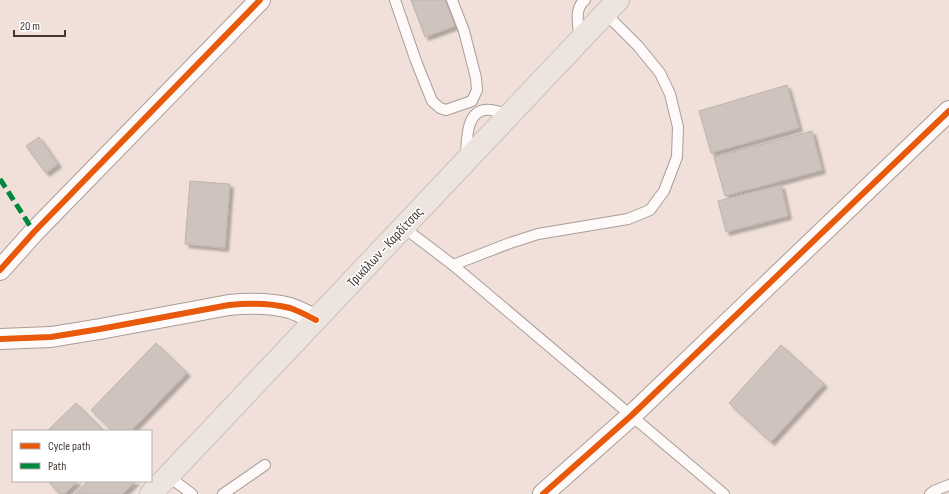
<svg xmlns="http://www.w3.org/2000/svg" width="949" height="494" font-family="'Sofia Sans Condensed',sans-serif">
	<style>
		.building { fill: #cfc3bd; stroke: #bfb3ae; filter: url(#shadow) }
		.lines { fill: none; stroke-linecap: round; stroke-linejoin: round }
		.service-casing { stroke: #aa9d98; stroke-width: 12 }
		.minor-casing { stroke: #aa9d98; stroke-width: 22 }
		.primary-casing { stroke: #c9c1bd; stroke-width: 24 }
		.service { stroke: #fdfaf9; stroke-width: 10 }
		.minor { stroke: #fdfaf9; stroke-width: 20 }
		.primary { stroke: #ede4df; stroke-width: 22 }
		.quiet { stroke: #00873e; stroke-width: 5; stroke-dasharray: 10 5; stroke-linecap: butt }
		.cycleway-casing { stroke: #fff; stroke-width: 8 }
		.cycleway { stroke: #e8590c; stroke-width: 6 }
		.labels { text-anchor: middle; dominant-baseline: central; stroke-width: 3; stroke-linejoin: round; paint-order: stroke }
		.street-label { font-size: 14px; fill: #433833; stroke: #fff }
	</style>
	<defs>
		<filter id="shadow"><feDropShadow dx="3.5" dy="3.5" stdDeviation="1" flood-color="#0004"/></filter>
	</defs>
	<rect width="100%" height="100%" fill="#f0e0d9"/>
	<g class="building">
		<polygon points="411,0 445,0 455,26 425,37"/>
		<polygon points="787,85 799,128 711,153 699,111"/>
		<polygon points="812,131 822,170 725,196 714,157"/>
		<polygon points="39,137 58,164 46,173 26,146"/>
		<polygon points="190,181 230,184 225,248 185,244"/>
		<polygon points="781,185 788,216 726,232 718,201"/>
		<polygon points="156,343 187,373 131,431 113,431 91,410"/>
		<polygon points="781,345 824,384 771,442 729,403"/>
		<polygon points="76,403 104,431 47,431"/>
		<polygon points="48,481 78,481 65,494 60,494"/>
		<polygon points="88,481 136,481 123,494 75,494"/>
	</g>
	<g class="lines">
		<defs>
			<g id="service">
				<polyline points="395,0 416,61 432,101 440,108 446,110 472,101 477,90 476,78 464,31 452,0"/>
				<path d="M580 40C579 27 573 9 585 0"/>
				<path d="M466 157C467 140 465 107 491 110 498 111 504 113 510 115"/>
				<polyline points="403,227 453,265 724,494"/>
				<polyline points="453,265 510,243 538,234 628,219 650,210 664,191 677,157 678,127 670,94 660,73 638,46 605,13"/>
				<polyline points="168,476 192,494"/>
				<polyline points="223,494 265,465"/>
				<polyline points="930,494 934,491 949,485"/>
			</g>
			<g id="minor">
				<polyline points="0,270 34,232 260,0"/>
				<path d="M0 339 51 337 100 329 229 305C249 303 270 303 290 308 299 311 308 316 316 320"/>
				<polyline points="543,494 632,415 949,111"/>
			</g>
			<polyline id="primary" points="151,494 618,0"/>
		</defs>
		<use href="#service" class="service-casing"/>
		<use href="#minor" class="minor-casing"/>
		<use href="#primary" class="primary-casing"/>
		<use href="#service" class="service"/>
		<use href="#minor" class="minor"/>
		<use href="#primary" class="primary"/>
		<polyline class="quiet" points="0,179 34,232"/>
		<defs>
			<g id="cycleway">
				<polyline points="0,270 34,232 260,0"/>
				<path d="M0 339 51 337 100 329 229 305C249 303 270 303 290 308 299 311 308 316 316 320"/>
				<polyline points="543,494 632,415 949,111"/>
			</g>
		</defs>
		<use href="#cycleway" class="cycleway-casing"/>
		<use href="#cycleway" class="cycleway"/>
	</g>
	<g class="labels">
		<g class="street-label">
			<text transform="translate(385 247) rotate(-47)">Τρικάλων - Καρδίτσας</text>
		</g>
	</g>
	<rect x="12" y="430" width="140" height="52" fill="#ffffff" stroke="#b4afad"/>
	<rect x="20" y="443" width="20" height="6" fill="#e8590c" stroke="#b4afad"/>
	<text x="48" y="450" font-size="12" fill="#433833">Cycle path</text>
	<rect x="20" y="463" width="20" height="6" fill="#00873e" stroke="#b4afad"/>
	<text x="48" y="470" font-size="12" fill="#433833">Path</text>
	<path d="M14 30v6h51v-6" fill="none" stroke="#433833" stroke-width="2"/>
	<text x="20" y="30" font-size="12" fill="#433833" stroke="#ffffff" stroke-width="3" paint-order="stroke">20 m</text>
</svg>
